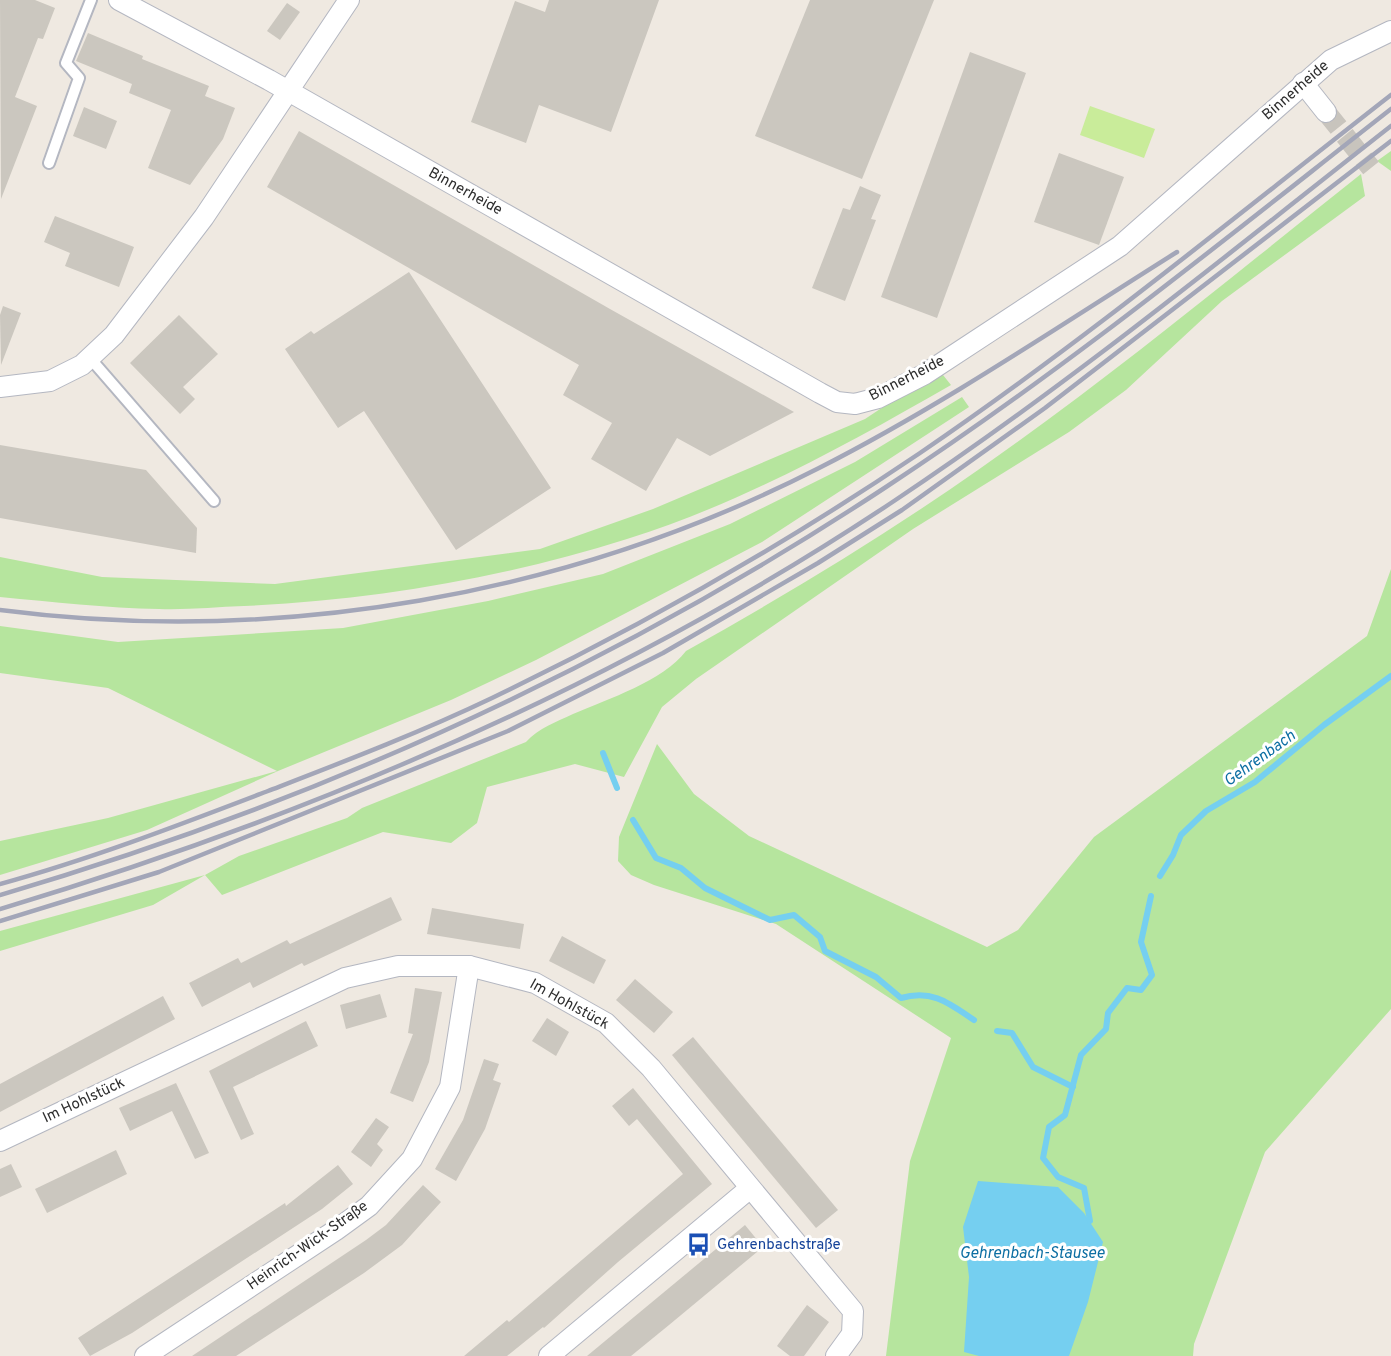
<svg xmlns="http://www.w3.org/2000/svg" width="1391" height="1356" font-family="Overpass,sans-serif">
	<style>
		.green { fill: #b6e59e }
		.pitch { fill: #c9ec9a }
		.water { fill: #75cff0 }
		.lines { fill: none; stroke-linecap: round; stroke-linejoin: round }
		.stream { stroke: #75cff0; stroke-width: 6 }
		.building { fill: #cbc7bf }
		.minor-tunnel { stroke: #c8c4bd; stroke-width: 20; stroke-dasharray: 20 10; stroke-linecap: butt }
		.service-casing { stroke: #b4b7c1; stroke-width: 14 }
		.minor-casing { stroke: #b4b7c1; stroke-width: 22 }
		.service { stroke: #fff; stroke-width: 10 }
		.minor { stroke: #fff; stroke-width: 20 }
		.rail { stroke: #a3a6b8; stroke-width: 4.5 }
		.labels { text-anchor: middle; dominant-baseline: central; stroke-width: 6; stroke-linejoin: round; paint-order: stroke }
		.street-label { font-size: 15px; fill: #2e2e2e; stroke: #fff }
		.transit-label { font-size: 15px; fill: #164399; stroke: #fff; text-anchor: start }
		.water-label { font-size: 16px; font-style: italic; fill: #0d6fa3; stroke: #fff }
	</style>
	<rect width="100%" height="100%" fill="#efe9e1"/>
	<g class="green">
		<polygon points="1391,151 1391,171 1377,161"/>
		<path d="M1361 174 1365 196 1222 301 1126 390 1069 432 913 529 696 679 662 707 624 777 575 764 487 787 477 823 451 843 383 832 222 895 205 875 153 905 0 951V931L205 875 239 856 347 818 362 808 526 742C539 728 556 722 573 714 608 699 663 681 686 651 786 595 884 536 978 470 1110 378 1235 274 1361 174Z"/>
		<path d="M939 370 951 385C848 444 742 503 627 539 503 578 374 600 244 606 216 607 187 610 159 609 106 608 53 602 0 597V557L102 577 275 584 540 549 653 509 865 419Z"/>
		<polygon points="962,397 969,407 762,542 536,660 451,700 278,771 147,830 0,875 0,841 108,818 277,771 108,688 0,673 0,626 118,642 343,628 488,601 603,574 730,524 855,462"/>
		<polygon points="1391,569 1391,1009 1265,1152 1194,1344 1193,1356 886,1356 910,1161 951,1038 776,924 654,885 631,875 618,861 619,837 657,744 694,794 749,836 987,947 1018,930 1094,837 1367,636"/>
	</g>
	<polygon class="pitch" points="1090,106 1155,129 1144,158 1080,135"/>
	<polygon class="water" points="978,1181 1058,1187 1084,1213 1103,1242 1088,1302 1069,1356 979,1356 964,1352 969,1277 963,1227"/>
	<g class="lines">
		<g class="stream">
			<polyline points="603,753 617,788"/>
			<path d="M633 820 656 858 681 868 705 888 770 920 794 915 820 937 825 951 876 977 901 998C932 989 949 1003 974 1020"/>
			<polyline points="1160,876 1173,855 1181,835 1206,811 1255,782 1324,725 1391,676"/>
			<polyline points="997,1031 1012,1033 1033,1067 1073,1087"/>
			<polyline points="1090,1221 1084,1188 1058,1177 1043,1158 1049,1127 1065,1115 1081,1055 1106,1029 1108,1013 1127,988 1141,990 1152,975 1141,942 1151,896"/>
		</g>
	</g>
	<g class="building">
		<polygon points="0,0 35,0 55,8 43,39 38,38 15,97 37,106 1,199"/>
		<polygon points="549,0 659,0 611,132 539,105 526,143 471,122 515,1 545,12"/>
		<polygon points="810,0 934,0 862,179 755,136"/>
		<polygon points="287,3 300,12 280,40 267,31"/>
		<polygon points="88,33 143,56 142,59 209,86 205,96 235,108 223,139 190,185 148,168 171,110 129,93 132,84 76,61"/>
		<polygon points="970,52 1026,73 937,318 881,297"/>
		<polygon points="84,107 117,121 106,149 73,136"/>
		<polygon points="299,131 610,309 794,412 710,456 677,438 646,491 591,459 612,423 563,395 579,365 267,187"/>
		<polygon points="1059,153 1124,177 1099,245 1034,222"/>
		<polygon points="860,186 881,195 871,219 876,220 845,301 812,288 843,208 850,210"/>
		<polygon points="55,216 134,247 119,287 65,266 70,253 44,242"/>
		<polygon points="409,272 551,488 456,550 364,411 338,428 285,349 311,331 314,334"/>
		<polygon points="3,306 21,313 1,365 0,315"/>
		<polygon points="179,315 218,354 183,387 195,399 180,414 130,363"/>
		<polygon points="0,445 146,470 197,528 196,553 0,518"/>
		<polygon points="391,897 402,920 304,966 302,963 253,988 250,982 202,1007 189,983 238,958 241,963 287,940 290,944"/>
		<polygon points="432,908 524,924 520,949 427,934"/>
		<polygon points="562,936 606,960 594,984 549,961"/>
		<polygon points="635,979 673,1012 654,1033 616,1000"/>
		<polygon points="415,988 442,992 429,1062 413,1102 390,1093 413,1034 408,1033"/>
		<polygon points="380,994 387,1017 346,1029 340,1005"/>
		<polygon points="163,996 175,1019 0,1112 0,1084"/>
		<polygon points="547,1018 569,1032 556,1056 532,1041"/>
		<polygon points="306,1021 318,1046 233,1087 254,1134 241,1140 209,1071"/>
		<polygon points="693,1037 838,1210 816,1228 672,1055"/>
		<polygon points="484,1059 499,1064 493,1080 501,1083 485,1129 456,1181 435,1169 463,1120"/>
		<polygon points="176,1083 209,1153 195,1159 172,1111 130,1131 119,1108"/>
		<polygon points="633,1088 712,1184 618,1262 544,1328 543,1327 507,1356 464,1356 507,1320 509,1322 683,1174 637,1119 629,1126 612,1106"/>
		<polygon points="376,1118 389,1127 377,1144 383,1150 371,1167 351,1152"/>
		<polygon points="116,1150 127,1174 47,1213 35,1189"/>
		<polygon points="11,1164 22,1187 0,1197 0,1169"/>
		<polygon points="338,1165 353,1184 322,1209 132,1333 90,1356 78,1338 285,1203 286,1206"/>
		<polygon points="423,1185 441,1202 402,1245 364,1273 236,1356 192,1356 366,1240 386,1225"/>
		<polygon points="745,1225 763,1247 669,1325 631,1356 587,1356"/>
		<polygon points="807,1305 829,1322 804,1356 790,1356 777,1346"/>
	</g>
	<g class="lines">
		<polyline class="minor-tunnel" points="1326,112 1371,168"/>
		<defs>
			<g id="service">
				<polyline points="49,163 79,78 66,63 91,0"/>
				<polyline points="90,358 214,501"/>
			</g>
			<g id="minor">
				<polyline points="119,0 269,80 820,393 837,402 855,404 878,398 925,374 1120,246 1331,60 1391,31"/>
				<polyline points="1303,83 1326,112"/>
				<polyline points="0,387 50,381 82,365 114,335 204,217 349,0"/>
				<polyline points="0,1141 345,978 398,966 469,966 535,983 606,1023 651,1068 853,1311 852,1334 836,1356"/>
				<polyline points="145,1356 336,1230 369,1206 412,1159 450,1087 469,966"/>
				<polyline points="549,1356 749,1189"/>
			</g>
		</defs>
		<use href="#service" class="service-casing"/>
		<use href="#minor" class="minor-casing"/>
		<use href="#service" class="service"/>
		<use href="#minor" class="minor"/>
		<g class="rail">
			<path d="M0 610C278 646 569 596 819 468 943 405 1059 326 1177 252"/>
			<path d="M0 884C91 859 179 825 268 791 343 762 419 733 492 698 640 627 784 545 920 453 1083 342 1236 216 1391 95"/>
			<path d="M0 895C314 803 613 667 886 487 1062 372 1225 239 1391 109"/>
			<path d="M0 909C314 815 621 683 894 501 1067 386 1228 254 1391 126"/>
			<polyline points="0,921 159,872 508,731 663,653 818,563 902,510 1045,408 1391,141"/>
		</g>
	</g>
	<defs>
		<symbol id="bus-bare" viewBox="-9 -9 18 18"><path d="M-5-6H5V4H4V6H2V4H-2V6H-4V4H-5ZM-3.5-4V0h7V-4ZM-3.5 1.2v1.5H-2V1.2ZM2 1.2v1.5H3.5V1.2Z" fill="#1a4fb4" stroke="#fff" stroke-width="2.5" paint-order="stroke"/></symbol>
	</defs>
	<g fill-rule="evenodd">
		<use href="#bus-bare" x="682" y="1228" width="33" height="33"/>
	</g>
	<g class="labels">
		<g class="street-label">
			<text transform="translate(1296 91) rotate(-41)">Binnerheide</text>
			<text transform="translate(465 192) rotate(29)">Binnerheide</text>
			<text transform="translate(907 379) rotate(-27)">Binnerheide</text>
			<text transform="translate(569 1005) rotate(29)">Im Hohlstück</text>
			<text transform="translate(84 1101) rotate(-25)">Im Hohlstück</text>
			<text transform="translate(308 1246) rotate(-35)">Heinrich-Wick-Straße</text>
		</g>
		<g class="transit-label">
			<text x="717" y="1245">Gehrenbachstraße</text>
		</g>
		<g class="water-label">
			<text transform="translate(1260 759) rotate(-36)">Gehrenbach</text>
			<text x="1032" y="1254">Gehrenbach-Stausee</text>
		</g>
	</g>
</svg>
